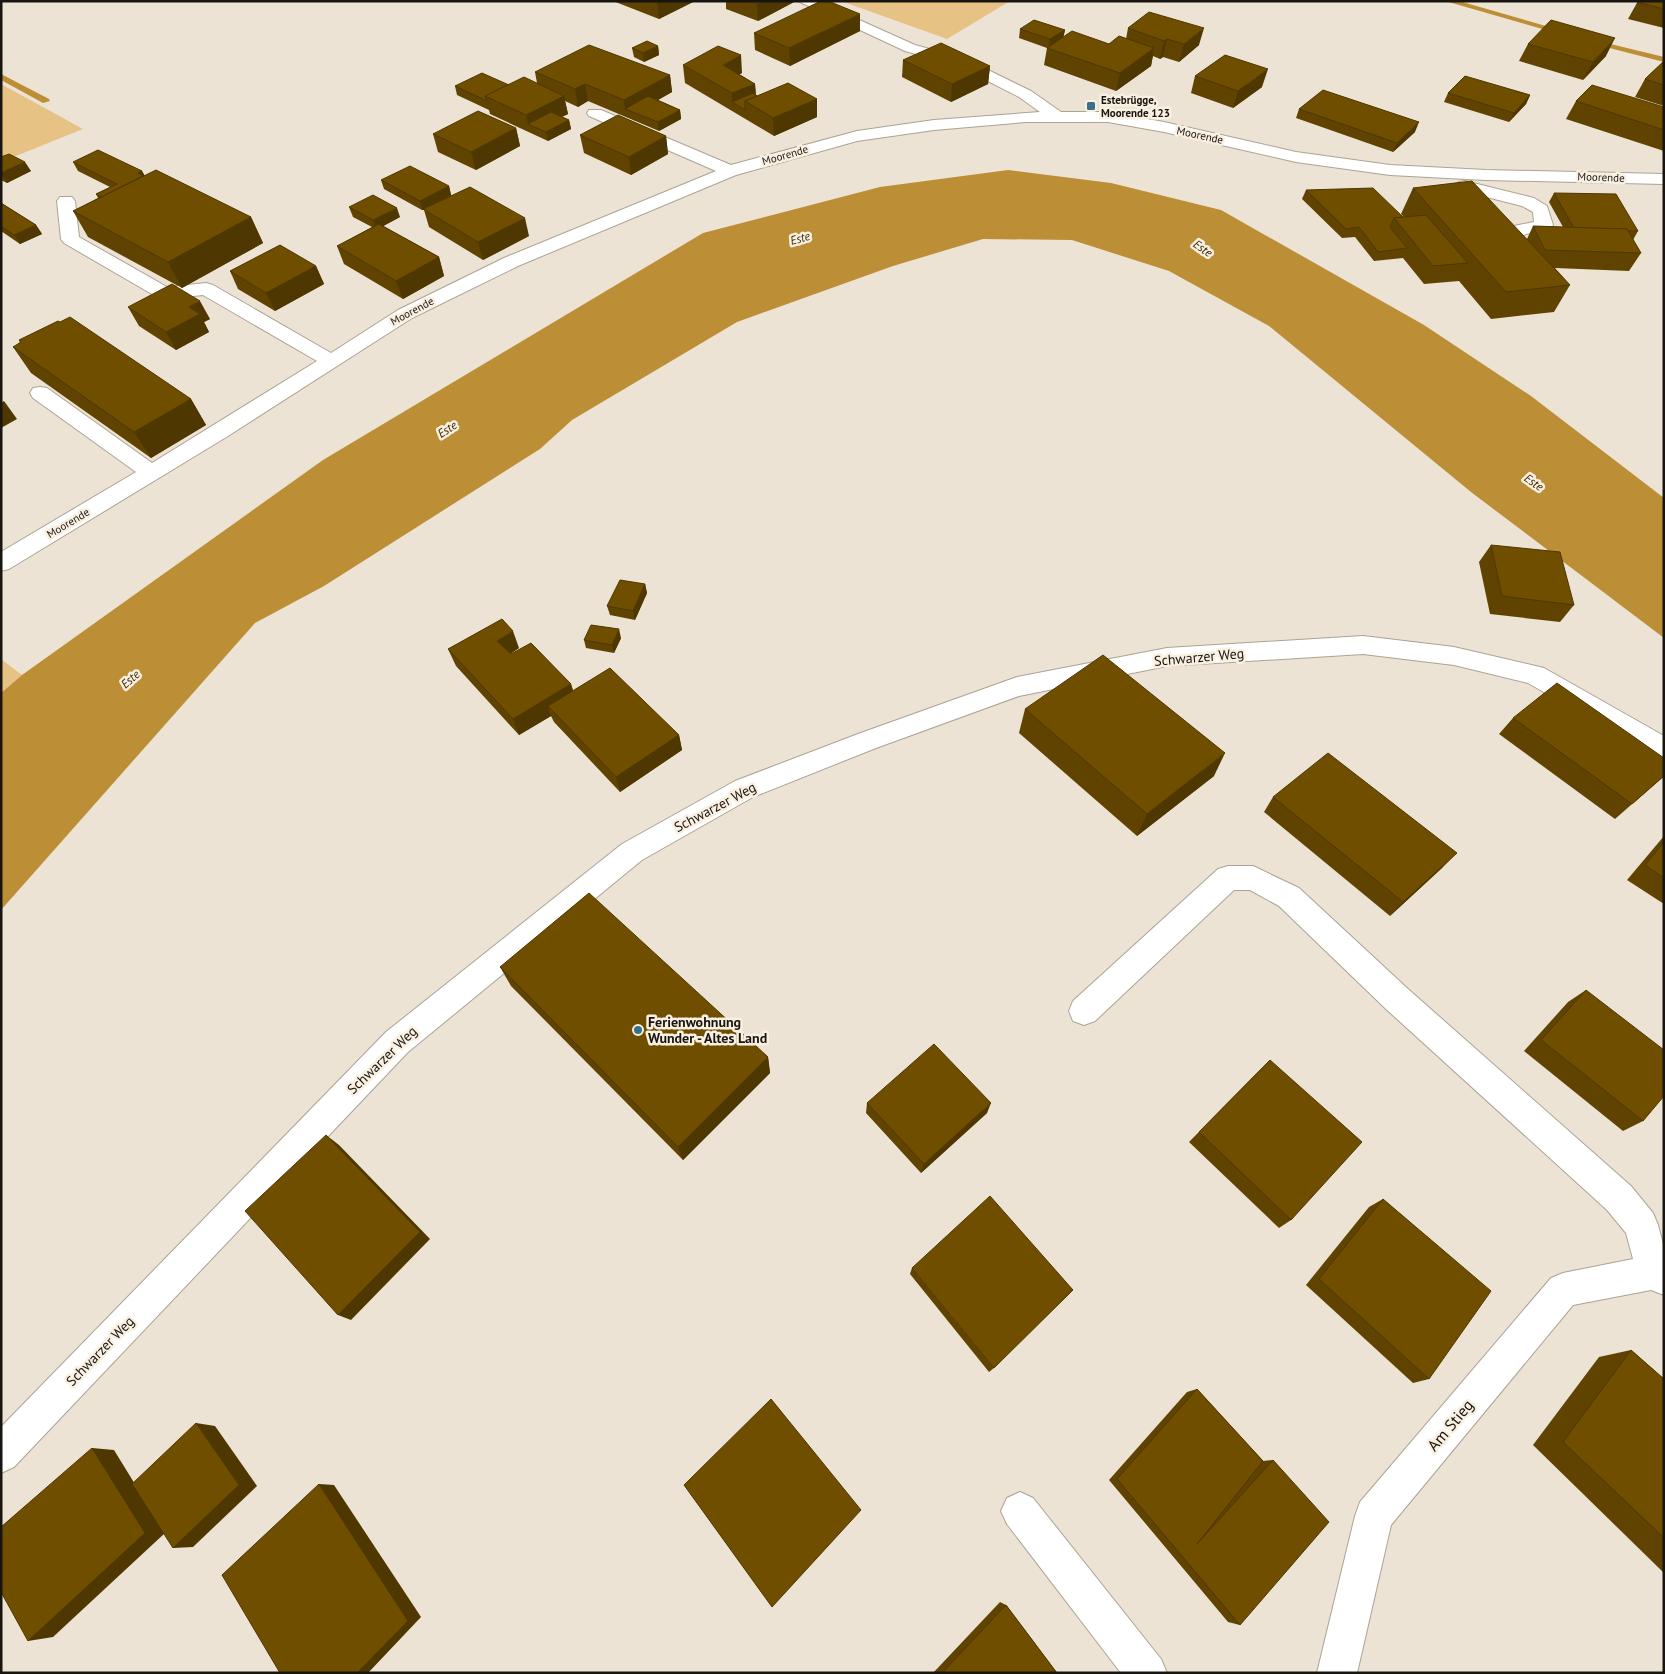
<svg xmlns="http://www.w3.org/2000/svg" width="1665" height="1674" font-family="'PT Sans',sans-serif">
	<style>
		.green { fill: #e7c285 }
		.water { fill: #bc8e36 }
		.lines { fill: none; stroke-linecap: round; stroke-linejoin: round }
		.stream { fill: #bc8e36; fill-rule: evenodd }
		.minor-casing { stroke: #aba395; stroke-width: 2 }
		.minor { fill: #fff; fill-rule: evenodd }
		.wall { fill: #604300 }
		.shaded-wall { fill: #4e3700 }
		.building { fill: #704e00; stroke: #4e3700 }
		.poi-dot { fill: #39718b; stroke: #f9f0e1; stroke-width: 2 }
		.labels { text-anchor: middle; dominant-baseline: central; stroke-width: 5; stroke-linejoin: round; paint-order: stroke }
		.far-poi-label { font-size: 11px; font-weight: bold; fill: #181510; stroke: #f9f0e1; text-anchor: start }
		.far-street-label { font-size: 11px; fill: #181510; stroke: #f9f0e1 }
		.far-water-label { font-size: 12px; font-style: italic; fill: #3d2a03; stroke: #f9f0e1 }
		.street-label { font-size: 14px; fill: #181510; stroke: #f9f0e1 }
		.poi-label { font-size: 14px; font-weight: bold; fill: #181510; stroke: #f9f0e1; text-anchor: start }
		.near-street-label { font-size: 16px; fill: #181510; stroke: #f9f0e1 }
	</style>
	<rect width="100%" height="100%" fill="#ece3d4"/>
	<g class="green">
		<polygon points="841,1 1010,1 947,39"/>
		<polygon points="1,84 83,129 1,162"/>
		<polygon points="1,659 22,675 1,693"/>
	</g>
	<polygon class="water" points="1008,170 1111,183 1221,210 1424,325 1531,396 1664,498 1664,638 1471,492 1269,326 1169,271 1072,240 983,239 893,266 737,322 572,420 540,449 324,586 255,623 1,910 1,693 22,675 323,460 703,233 880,187"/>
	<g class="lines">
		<g class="stream">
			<polygon points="1445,1 1459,1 1567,32 1560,34"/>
			<polygon points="1590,39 1664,57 1664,62 1590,43"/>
			<polygon points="1,74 49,99 50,101 43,103 1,80"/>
		</g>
		<defs>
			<g id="minor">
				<polygon points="798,1 817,1 915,45 955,56 984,68 1031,91 1061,112 1108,112 1164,122 1296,152 1390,165 1486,170 1664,174 1664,184 1486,180 1390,175 1296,162 1164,132 1108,122 1026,122 934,130 857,141 736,175 518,266 412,318 228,436 9,569 1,571 1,552 136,472 33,398 30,393 33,388 40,387 47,388 152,463 317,361 203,295 164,299 157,297 64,243 61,239 57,201 60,197 72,197 75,201 79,237 167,287 206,283 213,285 331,353 398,310 504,258 716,171 589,116 587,113 589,110 601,110 731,165 857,131 934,120 1040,112 1019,97 974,74 945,62 905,51"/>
				<polygon points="1465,181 1534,198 1547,206 1553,225 1550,229 1526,234 1518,239 1530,259 1527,263 1515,263 1499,238 1514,226 1534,222 1533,212 1522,206 1459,190 1456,186 1459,182"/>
				<polygon points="1363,636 1454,647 1544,668 1664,736 1664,759 1655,756 1528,683 1454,665 1363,654 1167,666 1019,696 876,748 753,797 642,860 408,1052 14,1467 1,1473 1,1427 386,1032 622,844 735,781 858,734 1017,677 1167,648"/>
				<polygon points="1228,866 1253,866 1299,888 1408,989 1631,1186 1653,1213 1658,1225 1664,1248 1664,1295 1651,1290 1573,1305 1391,1525 1357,1673 1317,1673 1355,1516 1360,1502 1551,1278 1563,1273 1633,1259 1626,1233 1607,1210 1386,1009 1279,906 1250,890 1234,890 1095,1021 1084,1025 1073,1021 1069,1011 1073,1001 1218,869"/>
				<polygon points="1020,1492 1033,1498 1161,1659 1167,1673 1121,1673 1007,1524 1001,1511 1007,1498"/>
			</g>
		</defs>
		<use href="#minor" class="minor-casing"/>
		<use href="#minor" class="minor"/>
	</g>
	<g class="wall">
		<polygon points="613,1 693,1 693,2 659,19"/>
		<polygon points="726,1 794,1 794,2 758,21 726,9"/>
		<polygon points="1638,1 1664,1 1664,28 1628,19"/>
		<polygon points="1128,28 1199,45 1179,62 1163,57 1160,59 1153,56 1151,66 1116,91 1044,65 1047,48 1019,38 1020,29 1065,30 1063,37 1109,44 1126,39"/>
		<polygon points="860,31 790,66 755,50 754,33"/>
		<polygon points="1528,44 1606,56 1583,80 1519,61"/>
		<polygon points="658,46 659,55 644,62 634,57 632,48"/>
		<polygon points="903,60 990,66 988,84 951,102 902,77"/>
		<polygon points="1664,61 1664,106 1635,97 1645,79"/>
		<polygon points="683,65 742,73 739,74 755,84 756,95 757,96 817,99 817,117 774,136 685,83"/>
		<polygon points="535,72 670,75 672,92 658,100 680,110 681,119 659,131 588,101 578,107 565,101 568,114 561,117 569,120 571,129 548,141 490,114 489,110 457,95 455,86 537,83"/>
		<polygon points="1195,76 1262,87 1233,108 1191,93"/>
		<polygon points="1448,93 1530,95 1526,104 1509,122 1444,102"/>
		<polygon points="1576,101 1664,107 1664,151 1566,119"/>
		<polygon points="1299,109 1415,132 1393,152 1296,118"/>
		<polygon points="516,128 520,146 476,170 438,152 433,134"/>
		<polygon points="580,135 666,136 668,154 631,175 584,153"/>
		<polygon points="1,157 31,171 7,183 1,180"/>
		<polygon points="73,162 142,171 144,175 251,217 263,243 182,288 88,237 73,211 98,198 96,194 110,187 78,171"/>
		<polygon points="381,180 449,186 451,195 529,236 483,260 429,227 424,210 422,210 384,189"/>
		<polygon points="1413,188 1527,239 1533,226 1563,227 1549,202 1554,193 1638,231 1633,240 1641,253 1629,271 1555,268 1570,285 1554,312 1491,319 1459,281 1424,284 1403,258 1374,261 1355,237 1342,238 1302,199 1306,190 1404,217 1401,214"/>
		<polygon points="1,203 36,225 42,234 20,244 1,231"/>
		<polygon points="349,207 400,217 383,226 439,257 444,276 403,299 344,264 337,246 372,227 353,217"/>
		<polygon points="316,266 324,284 275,311 238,289 230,271"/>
		<polygon points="128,307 210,319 204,322 209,332 176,350 139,326"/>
		<polygon points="19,340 191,399 206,425 151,458 31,373 13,347 20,343"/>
		<polygon points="1491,545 1574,605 1560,622 1490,614 1479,562"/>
		<polygon points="645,584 647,593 635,620 610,615 607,606"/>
		<polygon points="621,638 614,653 586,648 584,640"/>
		<polygon points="519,648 510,654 571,684 573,691 679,735 682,750 620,792 554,722 551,716 519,735 456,666 448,649"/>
		<polygon points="1025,709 1214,776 1137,836 1019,733"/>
		<polygon points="1513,718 1664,776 1615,819 1499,734"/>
		<polygon points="1273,797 1443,867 1390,916 1264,812"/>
		<polygon points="1664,836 1664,904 1627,880"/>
		<polygon points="500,967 768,1057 770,1073 683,1160 511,986"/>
		<polygon points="1586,990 1643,1121 1623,1131 1524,1051 1568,1002"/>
		<polygon points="1270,1060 1291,1220 1279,1228 1189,1142"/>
		<polygon points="867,1103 987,1113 921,1173 866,1113"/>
		<polygon points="1383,1199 1429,1379 1413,1383 1306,1285 1369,1207"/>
		<polygon points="912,1268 994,1368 989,1372 910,1274"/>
		<polygon points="1631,1350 1664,1379 1664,1573 1533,1445 1599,1357"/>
		<polygon points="1197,1389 1263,1461 1273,1460 1240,1625 1228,1622 1109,1480 1187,1392"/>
		<polygon points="1000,1602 1006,1605 1057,1673 933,1673"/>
	</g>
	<g class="shaded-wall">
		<polygon points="657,1 693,1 693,2 659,19"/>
		<polygon points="763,1 794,1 794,2 758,21 757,4"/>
		<polygon points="860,14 860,31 790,66 789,48"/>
		<polygon points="1204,28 1199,45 1179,62 1184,44"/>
		<polygon points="1065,30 1063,39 1049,48 1050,39"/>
		<polygon points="1615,38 1606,56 1583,80 1593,62"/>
		<polygon points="1167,39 1163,57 1160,59 1164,41"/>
		<polygon points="658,46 659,55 644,62 643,53"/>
		<polygon points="1154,48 1151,66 1116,91 1120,73"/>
		<polygon points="741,55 742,73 724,83 723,65"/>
		<polygon points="990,66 988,84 951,102 952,84"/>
		<polygon points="1268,69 1262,87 1233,108 1238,91"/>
		<polygon points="670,75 672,92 635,113 625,109 626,118 624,100"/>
		<polygon points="585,84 588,101 578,107 575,89"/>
		<polygon points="755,84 756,101 732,102 732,93"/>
		<polygon points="1530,95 1526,104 1509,122 1514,113"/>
		<polygon points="564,96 568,114 538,129 528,124 526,115"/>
		<polygon points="817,99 817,117 774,136 773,118"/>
		<polygon points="680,110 681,119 659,131 658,122"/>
		<polygon points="569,120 571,129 548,141 546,132"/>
		<polygon points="1419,122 1415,132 1393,152 1397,143"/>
		<polygon points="516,128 520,146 476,170 471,152"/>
		<polygon points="666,136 668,154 631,175 629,157"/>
		<polygon points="25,162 31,171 7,183 1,173"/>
		<polygon points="142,171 147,180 138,173"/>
		<polygon points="449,186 451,195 422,210 420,201"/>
		<polygon points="397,208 400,217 376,230 373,220"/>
		<polygon points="251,217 263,243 182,288 168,262"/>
		<polygon points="525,218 529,236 483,260 478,242"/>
		<polygon points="36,225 42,234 20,244 14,235"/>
		<polygon points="439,257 444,276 403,299 396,281"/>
		<polygon points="316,266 324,284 275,311 266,293"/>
		<polygon points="200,301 210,319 204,322 209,332 176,350 166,332 189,307"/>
		<polygon points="191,399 206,425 151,458 134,432"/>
		<polygon points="4,401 17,419 1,428 1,403"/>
		<polygon points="645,584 647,593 635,620 633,611"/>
		<polygon points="619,629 621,638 614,653 612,645"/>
		<polygon points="513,631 519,648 504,658 497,641"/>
		<polygon points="571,684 576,700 548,706 551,716 519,735 513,719"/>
		<polygon points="679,735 682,750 620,792 616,777"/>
		<polygon points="1225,753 1214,776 1137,836 1147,814"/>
		<polygon points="1457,853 1443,867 1390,916 1403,902"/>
		<polygon points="768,1057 770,1073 683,1160 678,1147"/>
		<polygon points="991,1103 987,1113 921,1173 924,1164"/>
		<polygon points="326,1135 339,1145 430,1239 351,1320 338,1315"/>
		<polygon points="196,1423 215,1426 257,1486 193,1547 173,1548"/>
		<polygon points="92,1448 114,1450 165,1533 53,1637 28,1641"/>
		<polygon points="319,1484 334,1485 421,1617 368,1673 357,1673"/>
	</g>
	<g class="building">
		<polygon points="749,1 763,1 757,4"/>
		<polygon points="821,1 828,1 860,14 789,48 754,33"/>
		<polygon points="1638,1 1664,1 1664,9 1637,2"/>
		<polygon points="1149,12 1204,28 1184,44 1167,39 1164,41 1128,28"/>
		<polygon points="1034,20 1065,30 1050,39 1020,29"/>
		<polygon points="1551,20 1615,38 1593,62 1528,44"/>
		<polygon points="1072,31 1109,44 1119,36 1154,48 1120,73 1047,48"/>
		<polygon points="647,41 658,46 643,53 632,48"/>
		<polygon points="941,43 990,66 952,84 903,60"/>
		<polygon points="589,45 670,75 624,100 585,84 575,89 535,72"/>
		<polygon points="718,46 741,55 723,65 755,84 732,93 683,65"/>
		<polygon points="1225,55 1268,69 1238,91 1195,76"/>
		<polygon points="1664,61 1664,85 1645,79"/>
		<polygon points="482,73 509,85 485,96 487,101 455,86"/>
		<polygon points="1465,76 1530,95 1514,113 1448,93"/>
		<polygon points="524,77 564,96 526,115 485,96"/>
		<polygon points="788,83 817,99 773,118 745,101"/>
		<polygon points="1592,85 1664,107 1664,130 1576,101"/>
		<polygon points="1323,90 1419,122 1397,143 1299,109"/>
		<polygon points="753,93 757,96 745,101 745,110 732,102"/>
		<polygon points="648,96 680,110 658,122 625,109"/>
		<polygon points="478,111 516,128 471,152 433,134"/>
		<polygon points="551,112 569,120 546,132 528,124"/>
		<polygon points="618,115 666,136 629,157 580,135"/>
		<polygon points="98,150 142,171 138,173 143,176 101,197 96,194 117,184 73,162"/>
		<polygon points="9,154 25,162 1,173 1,157"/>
		<polygon points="410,166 449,186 420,201 381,180"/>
		<polygon points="156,170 251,217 168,262 73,211"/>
		<polygon points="1472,181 1570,285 1506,292 1413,188"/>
		<polygon points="470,187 525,218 478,242 423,209"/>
		<polygon points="1373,188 1403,217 1394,218 1390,227 1407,248 1378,252 1359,227 1346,229 1306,190"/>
		<polygon points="1554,193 1616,194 1638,231 1628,231 1627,229 1574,228"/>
		<polygon points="373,195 397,208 373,220 349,207"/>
		<polygon points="1,203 36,225 14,235 1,226"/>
		<polygon points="1426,215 1468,263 1433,266 1394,218"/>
		<polygon points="379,224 439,257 396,281 337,246"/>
		<polygon points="1533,226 1627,229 1641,253 1545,250"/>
		<polygon points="280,245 316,266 266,293 230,271"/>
		<polygon points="172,284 200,301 189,307 200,314 166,332 128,307"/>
		<polygon points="70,317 191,399 134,432 13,347 21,342 19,340 58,321 60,322"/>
		<polygon points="1491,545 1560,552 1574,605 1502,596"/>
		<polygon points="620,580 645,584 633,611 607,606"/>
		<polygon points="502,619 513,631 497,641 511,654 531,643 571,684 513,719 448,649"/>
		<polygon points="591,625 619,629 612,645 584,640"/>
		<polygon points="1103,655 1225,753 1147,814 1025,709"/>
		<polygon points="610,668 679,735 616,777 548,706"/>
		<polygon points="1557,683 1664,758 1664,776 1632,804 1513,718"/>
		<polygon points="1328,753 1457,853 1403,902 1273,797"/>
		<polygon points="1664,842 1664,878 1645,865"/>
		<polygon points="589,893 768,1057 678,1147 500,967"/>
		<polygon points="1586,990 1664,1050 1664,1096 1643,1121 1541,1040"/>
		<polygon points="934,1044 991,1103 924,1164 867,1103"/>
		<polygon points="1270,1060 1362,1142 1291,1220 1199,1132"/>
		<polygon points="326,1135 420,1232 338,1315 245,1211"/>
		<polygon points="990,1196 1073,1290 994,1368 912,1268"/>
		<polygon points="1383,1199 1491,1291 1429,1379 1319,1279"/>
		<polygon points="1631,1350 1664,1379 1664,1538 1563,1442"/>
		<polygon points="1197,1389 1263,1461 1197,1544 1273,1460 1329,1522 1240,1625 1117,1479"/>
		<polygon points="771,1399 861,1510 772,1607 684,1485"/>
		<polygon points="196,1423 239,1485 173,1548 132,1484"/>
		<polygon points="92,1448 145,1533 28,1641 1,1592 1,1527"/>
		<polygon points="319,1484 408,1621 357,1673 280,1673 222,1575"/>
		<polygon points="1006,1605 1057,1673 942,1673"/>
	</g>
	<g class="poi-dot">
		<rect x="1086" y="101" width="10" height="10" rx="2.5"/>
		<circle cx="638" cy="1030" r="5"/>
	</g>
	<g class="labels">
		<g class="far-poi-label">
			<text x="1101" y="100">Estebrügge,<tspan x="1101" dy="13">Moorende 123</tspan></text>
		</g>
		<g class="far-street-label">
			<text transform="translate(1200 135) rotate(12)">Moorende</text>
			<text transform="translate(785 155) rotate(-16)">Moorende</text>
			<text transform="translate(1601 177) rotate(2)">Moorende</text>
			<text transform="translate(412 311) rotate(-28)">Moorende</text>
			<text transform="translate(68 523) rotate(-31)">Moorende</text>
		</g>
		<g class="far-water-label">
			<text transform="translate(800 238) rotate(-16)">Este</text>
			<text transform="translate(1203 248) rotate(35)">Este</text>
			<text transform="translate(447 429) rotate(-33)">Este</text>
			<text transform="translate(1534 482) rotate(35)">Este</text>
			<text transform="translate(130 679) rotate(-42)">Este</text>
		</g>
		<g class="street-label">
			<text transform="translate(1199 657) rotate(-5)">Schwarzer Weg</text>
			<text transform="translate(715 807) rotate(-28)">Schwarzer Weg</text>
			<text transform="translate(382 1060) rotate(-44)">Schwarzer Weg</text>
			<text transform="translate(100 1351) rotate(-46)">Schwarzer Weg</text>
		</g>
		<g class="poi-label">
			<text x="648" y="1022">Ferienwohnung<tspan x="648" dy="16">Wunder - Altes Land</tspan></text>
		</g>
		<g class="near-street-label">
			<text transform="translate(1450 1425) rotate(-50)">Am Stieg</text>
		</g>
	</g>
	<rect width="1665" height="1674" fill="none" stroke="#181510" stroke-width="5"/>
</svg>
